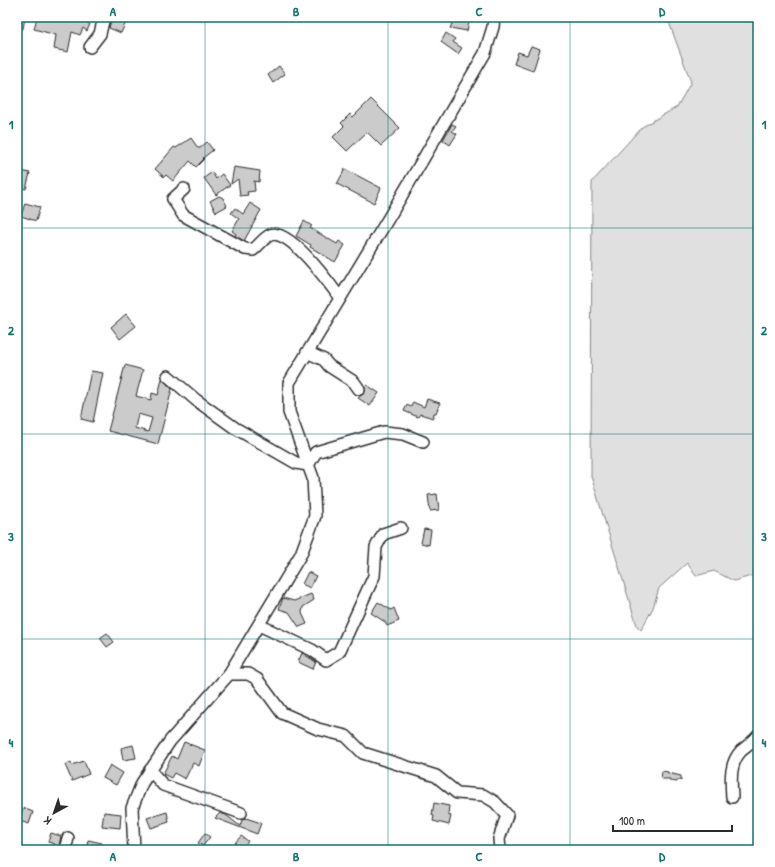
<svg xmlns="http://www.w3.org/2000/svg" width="775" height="867" font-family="'Patrick Hand',sans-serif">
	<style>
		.green { fill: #e0e0e0; stroke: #868686 }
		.building { fill: #cbcbcb; stroke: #2b2b2b; fill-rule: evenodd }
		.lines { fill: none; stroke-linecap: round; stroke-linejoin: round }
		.minor-casing { stroke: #2b2b2b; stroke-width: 14 }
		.minor { stroke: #fff; stroke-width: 11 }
		.grid { fill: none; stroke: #0f766e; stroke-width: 1; stroke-opacity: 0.55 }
		.neatline { fill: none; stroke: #0f766e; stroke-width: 1.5 }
		.grid-label { font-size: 13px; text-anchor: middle; font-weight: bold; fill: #0f766e }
	</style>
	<rect width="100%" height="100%" fill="#fff"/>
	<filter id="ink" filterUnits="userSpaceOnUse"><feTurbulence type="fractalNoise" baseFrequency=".025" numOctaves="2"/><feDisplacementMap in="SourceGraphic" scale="8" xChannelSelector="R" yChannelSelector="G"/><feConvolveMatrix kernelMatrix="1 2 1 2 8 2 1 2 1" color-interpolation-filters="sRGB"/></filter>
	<g filter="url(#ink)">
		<polygon class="green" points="667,17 755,17 758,20 758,574 734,581 714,571 696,576 687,563 659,588 653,608 641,630 637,626 591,476 592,182 642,127 677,107 691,82"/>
		<g class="building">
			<polygon points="17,17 25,17 23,29 17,28"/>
			<polygon points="37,17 50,17 60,20 61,17 66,17 81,21 81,20 90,24 87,31 83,28 80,35 72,32 68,52 54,49 56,35 34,29"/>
			<polygon points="112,17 126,22 121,33 109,28"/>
			<polygon points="441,17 457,17 463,19 463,17 470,17 467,31 450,28 453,22"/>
			<polygon points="446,33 455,39 453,42 462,48 458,54 441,42"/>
			<polygon points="531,46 540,49 533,71 514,64 518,52 527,55"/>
			<polygon points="279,66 285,74 273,83 268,75"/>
			<polygon points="371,99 400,128 381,146 367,132 347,151 333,137 344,126 341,123 350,114 353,117"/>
			<polygon points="452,124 456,126 452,131 457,134 450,145 443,140"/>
			<polygon points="191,138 198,148 200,148 207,142 213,150 203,158 204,159 196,167 190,161 173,181 166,175 164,177 155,169 174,147 176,148"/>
			<polygon points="234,167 260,171 259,182 254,181 255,191 247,192 248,195 240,196 238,179 231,184"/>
			<polygon points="345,169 381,188 374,203 337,184"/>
			<polygon points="17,170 30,173 26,189 17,187"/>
			<polygon points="212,172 216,179 222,174 230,185 216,195 204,178"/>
			<polygon points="219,196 223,198 227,206 216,212 210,201"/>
			<polygon points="25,203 40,207 36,221 21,216"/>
			<polygon points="250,203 261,210 244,241 235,236 236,234 232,231 239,219 231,213 235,208 243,214"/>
			<polygon points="304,221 312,226 310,228 337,244 339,241 345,245 335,262 310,247 311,245 296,236"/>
			<polygon points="126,314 136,326 120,339 111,327"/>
			<path d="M125 365 143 370 136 396 151 400 152 393 158 395 162 379 172 389 158 444 108 431ZM138 414 152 418 148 432 135 428Z"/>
			<polygon points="91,371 103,373 93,422 81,419"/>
			<polygon points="367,385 379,393 370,406 358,398 365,392 365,387"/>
			<polygon points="427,399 440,403 436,413 434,413 433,418 420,414 418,417 404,411 407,405 411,407 413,402 424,407"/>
			<polygon points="437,494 439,510 430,511 428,495"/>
			<polygon points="424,529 431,530 429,545 421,543"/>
			<polygon points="308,572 316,576 310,588 302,584"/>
			<polygon points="311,594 314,600 303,607 302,613 307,624 299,627 289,612 279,609 283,598 294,601"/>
			<polygon points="378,602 391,610 394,608 399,621 387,626 385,622 371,613"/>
			<polygon points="107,633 114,642 107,647 100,638"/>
			<polygon points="302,653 316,662 313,669 298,662"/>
			<polygon points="184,742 205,750 199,766 193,763 185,779 174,773 171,778 163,774 172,756 177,759"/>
			<polygon points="133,745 136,758 123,760 121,748"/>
			<polygon points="84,761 89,774 72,781 65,765 71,762 72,765"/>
			<polygon points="110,765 123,773 116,785 103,778"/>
			<polygon points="662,771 668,772 668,773 681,776 681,780 677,780 677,782 670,781 670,779 661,779"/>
			<polygon points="434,803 449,806 448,815 451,816 449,825 433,821 434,816 432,815"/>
			<polygon points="23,808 33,812 29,824 19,821"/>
			<polygon points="104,812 121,814 120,828 102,826"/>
			<polygon points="167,812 169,822 151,828 147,818"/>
			<polygon points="220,813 226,815 240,826 242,820 246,818 261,823 257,834 215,818"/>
			<polygon points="51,833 61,836 58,850 53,850 55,844 48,842"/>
			<polygon points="205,833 210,837 203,846 198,843"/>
			<polygon points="241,836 248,841 241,850 234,844"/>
			<polygon points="88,840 102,843 101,850 86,850"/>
		</g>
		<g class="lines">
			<defs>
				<g id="minor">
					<polyline points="90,47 100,34 104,17"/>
					<path d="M184 189 173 199 183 215 245 249 253 250C258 246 264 238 270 235 289 227 330 284 340 298"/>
					<polyline points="307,352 324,360 329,366 354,382 359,389"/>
					<polyline points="168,376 196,400 235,428 296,463 308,465 316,452 384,432 403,434 423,442"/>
					<polyline points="259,625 312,650 326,660 339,652 374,576 376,547 383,534 401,528"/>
					<polyline points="229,674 248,674 257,679 282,713 318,729 346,736 363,753 436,776 457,793 483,795 495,802 507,815 499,839 500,850"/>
					<polyline points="150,770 163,785 241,813"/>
					<path d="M732 797C731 781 729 764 741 751 747 746 753 742 758 736"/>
					<polyline points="65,850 68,838"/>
					<polyline points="134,850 132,808 142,783 170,741 229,674 301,554 315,516 313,478 289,412 289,383 391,214 485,53 493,27 494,17"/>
				</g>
			</defs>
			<use href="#minor" class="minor-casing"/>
			<use href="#minor" class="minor"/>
		</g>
	</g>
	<path class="grid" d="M205 17V850M388 17V850M570 17V850M17 228H758M17 434H758M17 639H758"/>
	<rect width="775" height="867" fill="none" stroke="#fff" stroke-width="44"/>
	<g transform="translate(54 813) rotate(220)" stroke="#ffffff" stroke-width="3" paint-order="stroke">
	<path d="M0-3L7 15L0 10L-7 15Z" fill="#2b2b2b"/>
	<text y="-6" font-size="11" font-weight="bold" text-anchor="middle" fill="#2b2b2b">K</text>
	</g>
	<path d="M613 825v6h119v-6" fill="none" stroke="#2b2b2b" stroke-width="2"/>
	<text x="619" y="825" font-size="12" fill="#2b2b2b" stroke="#ffffff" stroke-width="3" paint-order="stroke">100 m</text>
	<rect x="22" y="22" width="731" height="823" class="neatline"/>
	<g class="grid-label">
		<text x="113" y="16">A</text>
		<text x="296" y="16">B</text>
		<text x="479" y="16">C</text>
		<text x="662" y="16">D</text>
		<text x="11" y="129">1</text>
		<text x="764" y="129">1</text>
		<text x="11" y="335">2</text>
		<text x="764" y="335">2</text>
		<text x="11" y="541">3</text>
		<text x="764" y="541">3</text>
		<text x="11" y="747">4</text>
		<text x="764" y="747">4</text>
		<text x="113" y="861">A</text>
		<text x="296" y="861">B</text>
		<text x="479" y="861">C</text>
		<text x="662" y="861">D</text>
	</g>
</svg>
